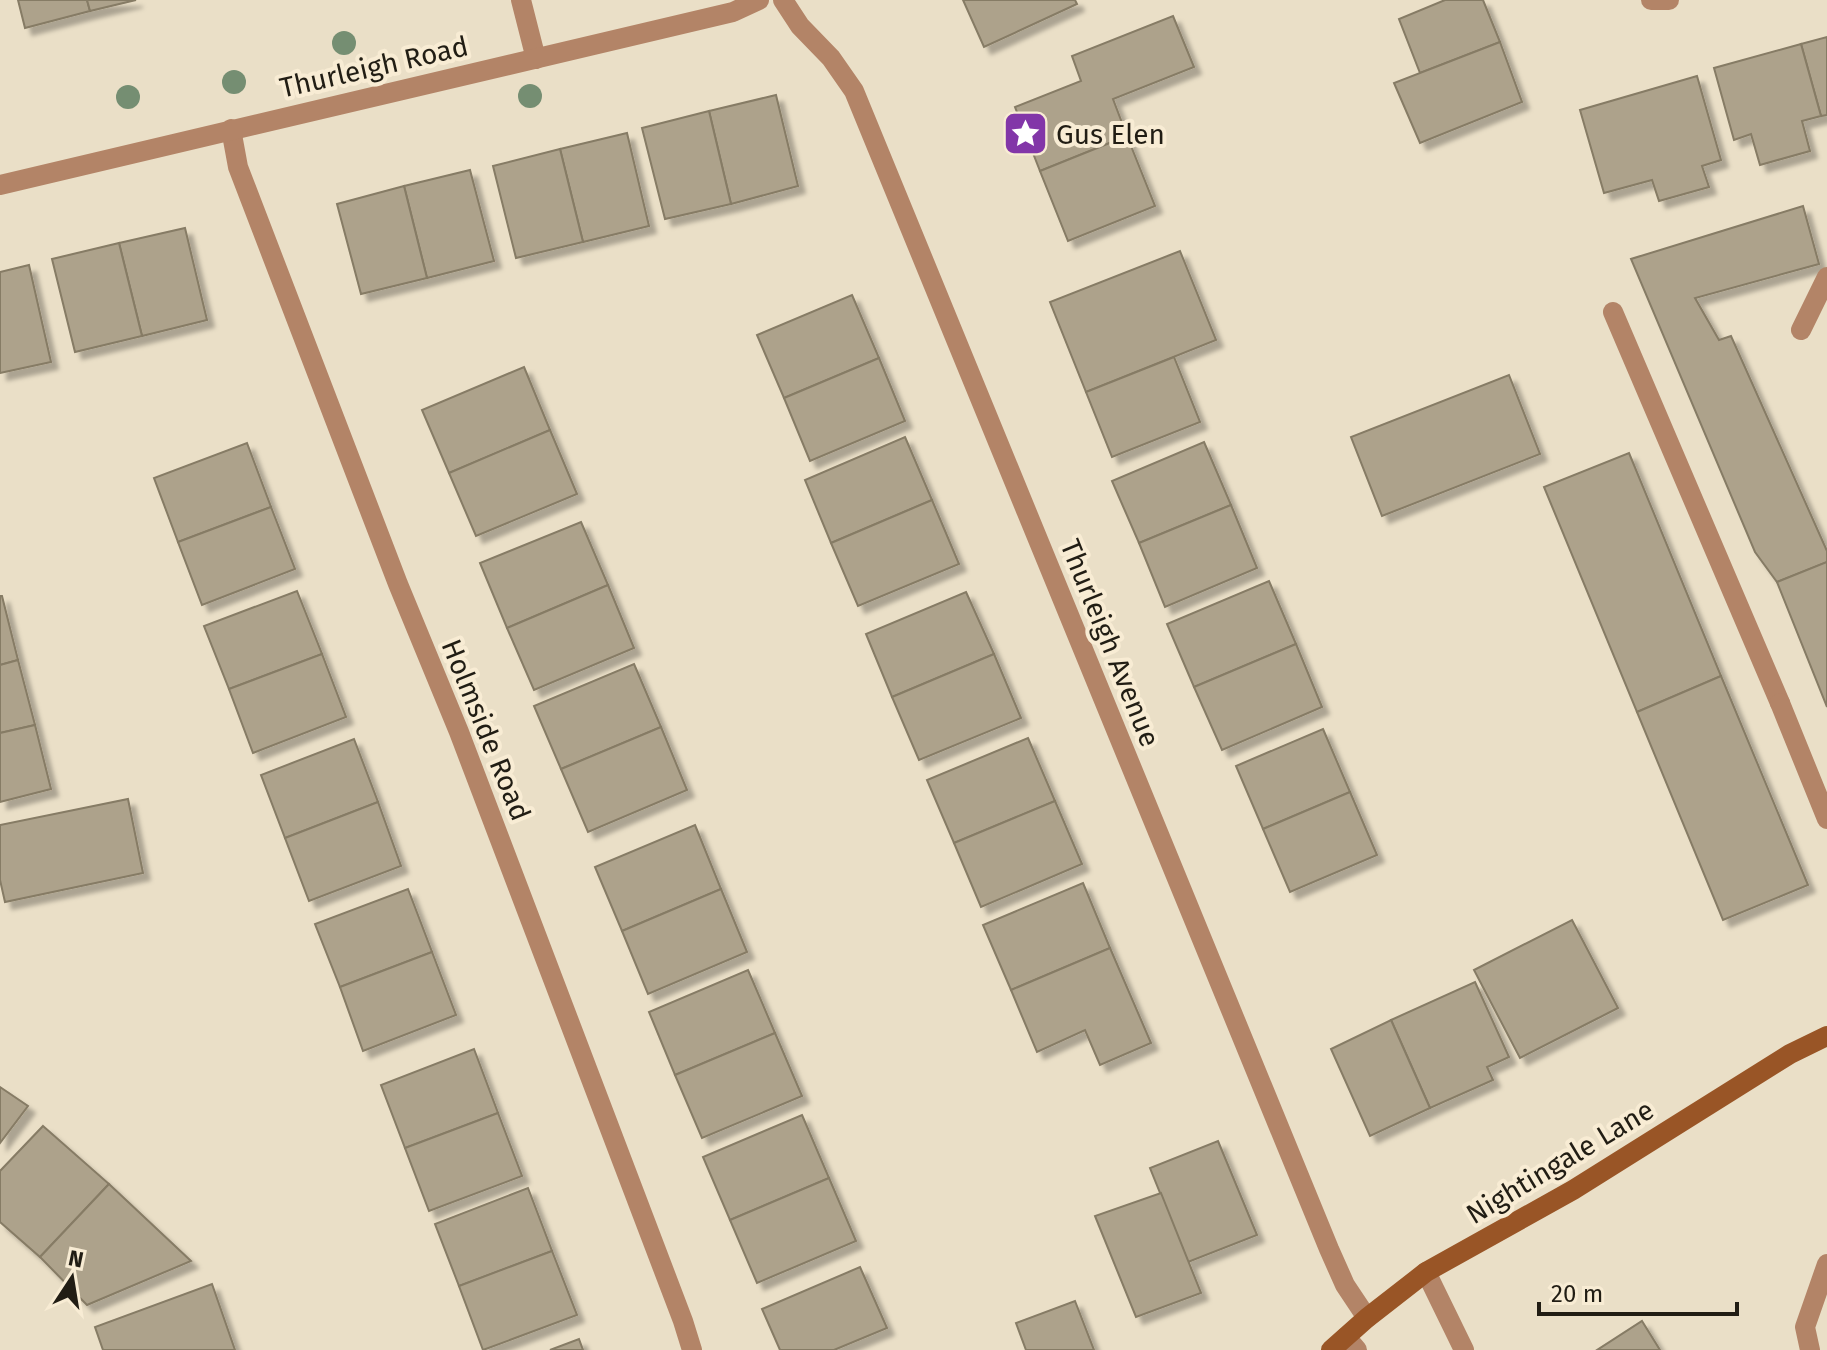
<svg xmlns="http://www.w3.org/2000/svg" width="1827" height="1350" font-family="'Fira Sans',sans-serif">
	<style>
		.building { fill: #ada28b; stroke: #867b65; stroke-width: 2; filter: url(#shadow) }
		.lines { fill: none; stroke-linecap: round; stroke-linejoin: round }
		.service { stroke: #b38467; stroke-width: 20 }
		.minor { stroke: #b38467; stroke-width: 20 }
		.secondary { stroke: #995526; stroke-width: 20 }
		.tree { fill: #758e72 }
		.labels { text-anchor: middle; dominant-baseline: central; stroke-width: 8; stroke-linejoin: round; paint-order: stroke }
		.street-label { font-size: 28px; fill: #211d14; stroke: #f8ecd4 }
		.poi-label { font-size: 28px; fill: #211d14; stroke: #f8ecd4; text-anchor: start }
	</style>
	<defs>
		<filter id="shadow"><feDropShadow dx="7" dy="7" stdDeviation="2" flood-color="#0004"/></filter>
	</defs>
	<rect width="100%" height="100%" fill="#eadfc7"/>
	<g class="building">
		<polygon points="18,0 87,0 90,11 25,28"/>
		<polygon points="87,0 136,0 90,11"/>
		<polygon points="963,0 1075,0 1077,4 984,47"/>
		<polygon points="1445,0 1483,0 1500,42 1420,73 1399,19"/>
		<polygon points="1173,16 1194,67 1113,99 1127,136 1040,171 1015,107 1081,81 1072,56"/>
		<polygon points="1827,37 1827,115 1821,116 1801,44"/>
		<polygon points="1500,42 1522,102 1420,143 1394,83"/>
		<polygon points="1801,44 1821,116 1802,121 1810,151 1760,165 1751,134 1734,140 1714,68"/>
		<polygon points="1697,76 1721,160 1702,166 1709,187 1659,201 1652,180 1604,193 1580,110"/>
		<polygon points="776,95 798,186 731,204 709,111"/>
		<polygon points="709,111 731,204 665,219 642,128"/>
		<polygon points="627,133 649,226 583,242 560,149"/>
		<polygon points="1127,136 1155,206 1068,241 1040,171"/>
		<polygon points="560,149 583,242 516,258 493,166"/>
		<polygon points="470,170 494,261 427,278 404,186"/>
		<polygon points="404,186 427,278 361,294 337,204"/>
		<polygon points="1803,206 1819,264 1695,298 1719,340 1731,336 1827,551 1827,562 1777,582 1755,552 1631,259"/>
		<polygon points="185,228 207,320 142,336 119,243"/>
		<polygon points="119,243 142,336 75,352 52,259"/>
		<polygon points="1180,251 1216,340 1086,392 1050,302"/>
		<polygon points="29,265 51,362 0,373 0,272"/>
		<polygon points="852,295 879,358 784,398 757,335"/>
		<polygon points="1174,357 1200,422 1112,457 1086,392"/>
		<polygon points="879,358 905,421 810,461 784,398"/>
		<polygon points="524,367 550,430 449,473 422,410"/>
		<polygon points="1509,375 1540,454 1382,516 1351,437"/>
		<polygon points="550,430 577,494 476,536 449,473"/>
		<polygon points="905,437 932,500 831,543 805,480"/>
		<polygon points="1204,442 1231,505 1139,543 1112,481"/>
		<polygon points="247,443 271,507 178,542 154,478"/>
		<polygon points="1629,453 1721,676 1637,712 1544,487"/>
		<polygon points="932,500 959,564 858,606 831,543"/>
		<polygon points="1231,505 1257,568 1165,607 1139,543"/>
		<polygon points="271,507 295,569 202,605 178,542"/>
		<polygon points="581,522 608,585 507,628 480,563"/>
		<polygon points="1827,562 1827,707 1777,582"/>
		<polygon points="1269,581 1296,644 1194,687 1167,624"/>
		<polygon points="608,585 634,648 534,690 507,628"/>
		<polygon points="297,591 322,654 229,689 204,626"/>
		<polygon points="966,592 994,654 892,697 866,634"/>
		<polygon points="0,596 2,596 18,660 0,665"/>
		<polygon points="1296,644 1322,707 1222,750 1194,687"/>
		<polygon points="322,654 346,717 253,753 229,689"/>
		<polygon points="994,654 1021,718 919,760 892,697"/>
		<polygon points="18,660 35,725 0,733 0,665"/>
		<polygon points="634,664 661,727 561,769 534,706"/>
		<polygon points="1721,676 1808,885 1723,920 1637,712"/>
		<polygon points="35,725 51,789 0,802 0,733"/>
		<polygon points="661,727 687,790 588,832 561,769"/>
		<polygon points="1323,729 1350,792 1263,829 1236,766"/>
		<polygon points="1028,738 1055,801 954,843 927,780"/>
		<polygon points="354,739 378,802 285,838 261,775"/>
		<polygon points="1350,792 1377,855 1290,892 1263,829"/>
		<polygon points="128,799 143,873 5,902 0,880 0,825"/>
		<polygon points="1055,801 1082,864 981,907 954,843"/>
		<polygon points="378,802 401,866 309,901 285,838"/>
		<polygon points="695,825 721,889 622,931 595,867"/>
		<polygon points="1083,883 1110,948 1011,990 983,925"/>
		<polygon points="408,889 432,952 340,987 315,924"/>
		<polygon points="721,889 747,952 648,994 622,931"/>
		<polygon points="1572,920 1618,1008 1520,1058 1474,970"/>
		<polygon points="1110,948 1151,1043 1100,1065 1085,1030 1037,1052 1011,990"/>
		<polygon points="432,952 456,1015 363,1051 340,987"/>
		<polygon points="748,970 775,1033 675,1075 649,1012"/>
		<polygon points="1475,982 1509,1057 1487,1067 1493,1080 1430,1108 1391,1020"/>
		<polygon points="1391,1020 1430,1108 1370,1136 1331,1049"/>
		<polygon points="775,1033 802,1096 702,1138 675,1075"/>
		<polygon points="474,1049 498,1113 405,1148 381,1085"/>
		<polygon points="0,1087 28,1106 0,1143"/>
		<polygon points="498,1113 522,1176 429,1211 405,1148"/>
		<polygon points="802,1115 829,1178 730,1220 703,1157"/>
		<polygon points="43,1126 109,1184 40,1257 0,1222 0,1171"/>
		<polygon points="1218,1141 1257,1235 1188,1262 1150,1168"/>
		<polygon points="829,1178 856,1241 757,1283 730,1220"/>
		<polygon points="109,1184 191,1261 87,1305 40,1257"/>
		<polygon points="528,1188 552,1251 459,1286 435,1224"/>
		<polygon points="1161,1193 1201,1293 1136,1317 1095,1216"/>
		<polygon points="552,1251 577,1315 483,1350 459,1286"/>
		<polygon points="860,1267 887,1328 834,1350 780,1350 762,1309"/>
		<polygon points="212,1284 235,1350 103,1350 95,1327"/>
		<polygon points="1075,1301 1094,1350 1026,1350 1016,1323"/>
		<polygon points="1642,1321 1660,1350 1597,1350"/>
		<polygon points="579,1339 583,1350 550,1350"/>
	</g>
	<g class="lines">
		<g class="service">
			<polyline points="521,0 536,59"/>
			<polyline points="1613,312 1780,703"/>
			<polyline points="1801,330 1827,277"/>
			<polyline points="1346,1337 1357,1350"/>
		</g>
		<g class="minor">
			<polyline points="783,0 800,26 831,58 854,91 1329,1249 1345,1285 1367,1318"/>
			<polyline points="1651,0 1669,0"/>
			<polyline points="231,129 238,167 398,584 459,732 683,1321 692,1350"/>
			<polyline points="0,185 733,12 759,0"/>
			<polyline points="1780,703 1827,819"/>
			<polyline points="1426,1272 1464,1350"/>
			<polyline points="1810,1350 1805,1327 1827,1264"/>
		</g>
		<polyline class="secondary" points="1331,1350 1367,1318 1426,1272 1573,1190 1790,1054 1827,1036"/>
	</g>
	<g class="tree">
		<circle cx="344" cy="43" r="12"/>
		<circle cx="234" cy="82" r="12"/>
		<circle cx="530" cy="96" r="12"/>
		<circle cx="128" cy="97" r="12"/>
	</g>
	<defs>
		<symbol id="sight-square" viewBox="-11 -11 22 22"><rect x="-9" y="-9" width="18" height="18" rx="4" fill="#8236a8" stroke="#f8ecd4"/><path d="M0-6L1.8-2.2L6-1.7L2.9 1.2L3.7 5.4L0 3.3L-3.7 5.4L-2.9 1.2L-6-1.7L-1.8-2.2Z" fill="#fff"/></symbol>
	</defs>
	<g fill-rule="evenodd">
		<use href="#sight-square" x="1000" y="108" width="51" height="51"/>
	</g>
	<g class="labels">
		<g class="street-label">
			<text transform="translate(374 67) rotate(-13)">Thurleigh Road</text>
			<text transform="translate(1110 643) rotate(68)">Thurleigh Avenue</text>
			<text transform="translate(486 730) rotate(68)">Holmside Road</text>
			<text transform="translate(1560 1162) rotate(-31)">Nightingale Lane</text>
		</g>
		<g class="poi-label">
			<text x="1056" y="134">Gus Elen</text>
		</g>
	</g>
	<g transform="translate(72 1278) rotate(12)" stroke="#f8ecd4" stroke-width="6" paint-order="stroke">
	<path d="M0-6L14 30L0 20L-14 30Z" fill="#211d14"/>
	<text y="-12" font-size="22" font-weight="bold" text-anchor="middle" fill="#211d14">N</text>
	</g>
	<path d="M1539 1302v12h198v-12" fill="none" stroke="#211d14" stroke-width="4"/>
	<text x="1551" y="1302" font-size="24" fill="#211d14" stroke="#f8ecd4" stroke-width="6" paint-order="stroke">20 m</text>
</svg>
